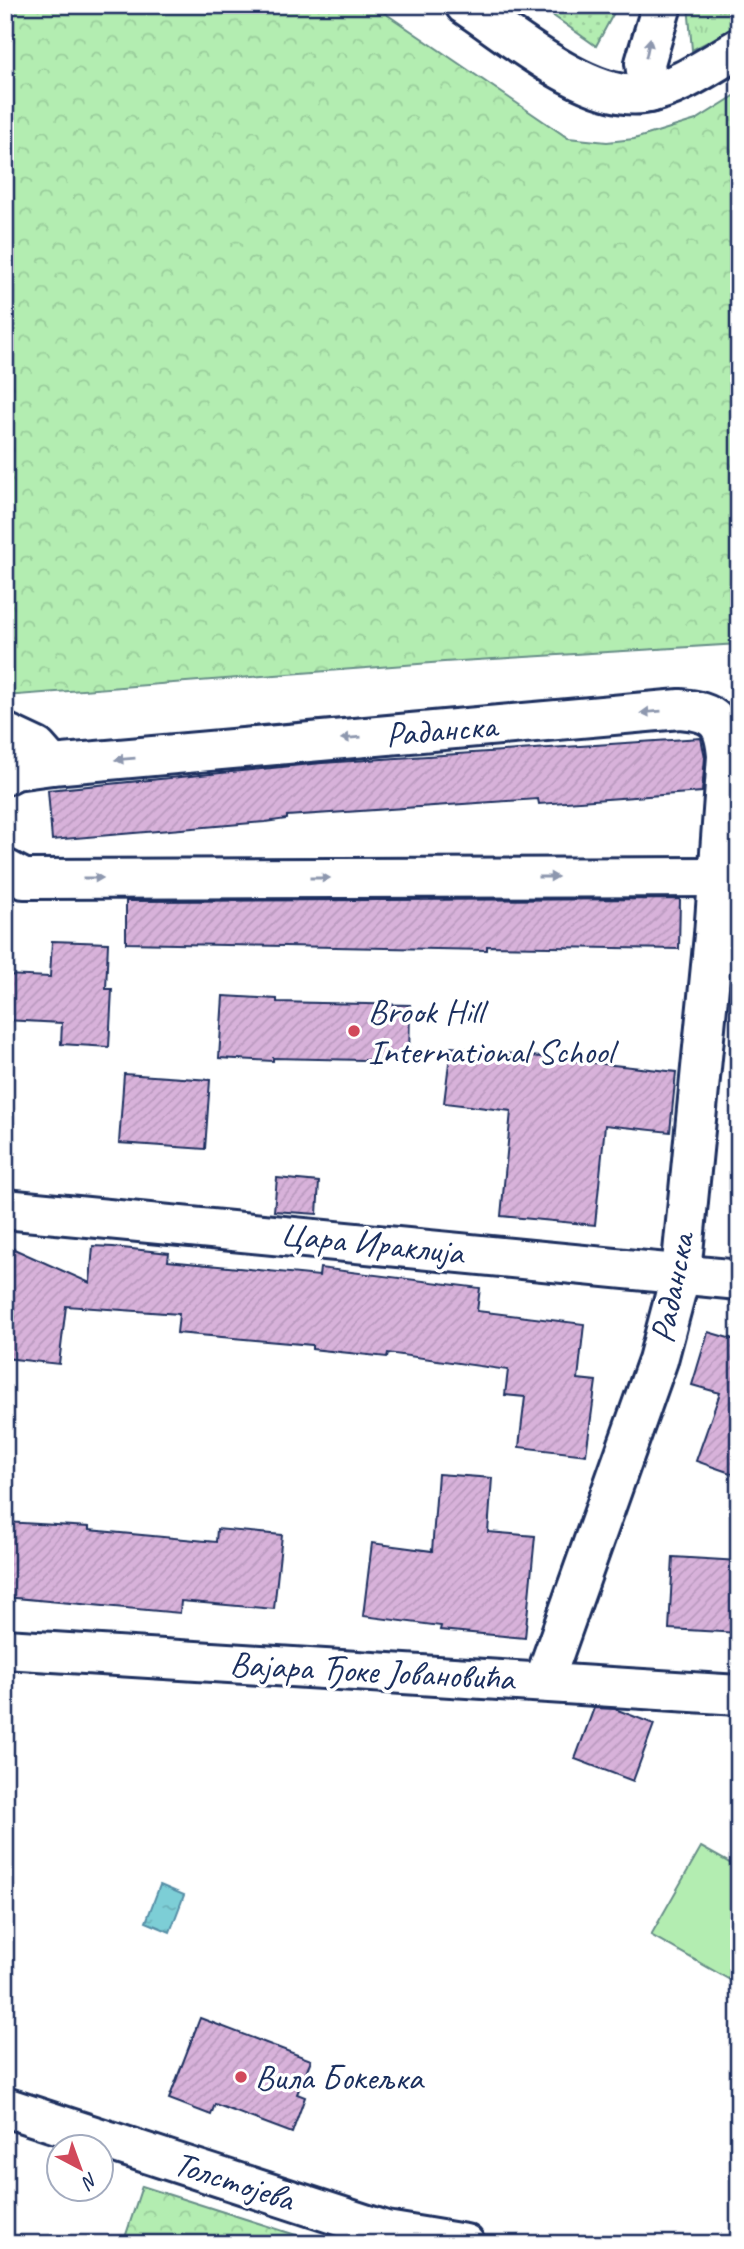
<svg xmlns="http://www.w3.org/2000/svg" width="744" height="2249" font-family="Caveat,sans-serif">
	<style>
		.grass { fill: url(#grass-tufts); stroke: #678e88; stroke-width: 2 }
		.forest { fill: url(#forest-crowns); stroke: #678e88; stroke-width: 2 }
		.park { fill: url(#park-dots); stroke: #678e88; stroke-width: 2 }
		.pitch { fill: #b3edb1; stroke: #678e88; stroke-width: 2 }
		.water { fill: url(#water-ripples); stroke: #568ea6; stroke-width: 2 }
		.building { fill: url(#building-hatch); stroke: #1b2f5e; stroke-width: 2 }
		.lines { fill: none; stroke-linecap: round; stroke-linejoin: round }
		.minor-casing { stroke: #1b2f5e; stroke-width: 44 }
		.minor { stroke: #fff; stroke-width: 38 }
		.oneway { fill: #8d97ae }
		.poi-dot { fill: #d1495b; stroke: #fff; stroke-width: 2.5 }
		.labels { text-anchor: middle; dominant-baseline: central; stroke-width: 7; stroke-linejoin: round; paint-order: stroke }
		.street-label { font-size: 35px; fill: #1b2f5e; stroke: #fff }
		.poi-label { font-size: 35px; fill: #1b2f5e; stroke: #fff; text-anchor: start }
	</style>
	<defs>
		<pattern id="grass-tufts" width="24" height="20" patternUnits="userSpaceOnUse" patternTransform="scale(1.75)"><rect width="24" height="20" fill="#b3edb1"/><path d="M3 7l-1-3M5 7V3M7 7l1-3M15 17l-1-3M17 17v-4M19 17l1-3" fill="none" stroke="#99cc9b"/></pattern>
		<pattern id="forest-crowns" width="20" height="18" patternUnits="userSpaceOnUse" patternTransform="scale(1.75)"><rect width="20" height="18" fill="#b3edb1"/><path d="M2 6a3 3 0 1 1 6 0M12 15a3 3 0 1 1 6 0" fill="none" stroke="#99cc9b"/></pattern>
		<pattern id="park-dots" width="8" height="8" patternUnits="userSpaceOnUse" patternTransform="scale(1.75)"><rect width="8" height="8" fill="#b3edb1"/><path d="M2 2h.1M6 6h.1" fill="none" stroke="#99cc9b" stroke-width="1.8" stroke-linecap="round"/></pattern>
		<pattern id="water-ripples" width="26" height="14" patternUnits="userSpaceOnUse" patternTransform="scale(1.75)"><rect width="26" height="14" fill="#7dced6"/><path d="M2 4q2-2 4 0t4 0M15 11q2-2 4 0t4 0" fill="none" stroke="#6bb1ba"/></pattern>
		<pattern id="building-hatch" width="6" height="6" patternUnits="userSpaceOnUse" patternTransform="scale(1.75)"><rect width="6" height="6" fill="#d8b2da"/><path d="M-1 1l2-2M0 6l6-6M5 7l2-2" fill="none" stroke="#b999be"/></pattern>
	</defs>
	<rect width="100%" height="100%" fill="#fff"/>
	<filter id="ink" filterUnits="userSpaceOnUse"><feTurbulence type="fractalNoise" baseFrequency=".0143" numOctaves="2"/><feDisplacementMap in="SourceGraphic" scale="14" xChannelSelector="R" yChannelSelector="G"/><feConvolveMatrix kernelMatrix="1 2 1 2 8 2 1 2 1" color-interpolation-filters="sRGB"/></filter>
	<g filter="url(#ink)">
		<polygon class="grass" points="688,5 739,5 739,26 692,50"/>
		<g class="forest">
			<polygon points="5,5 373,5 568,138 607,142 634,139 696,120 739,93 739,644 444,662 5,696"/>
			<polygon points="142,2186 324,2244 123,2244"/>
		</g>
		<polygon class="park" points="538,5 618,5 596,46"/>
		<polygon class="pitch" points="701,1847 739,1868 739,1985 651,1935"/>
		<polygon class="water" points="160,1885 184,1895 170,1932 146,1922"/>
		<g class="building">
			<polygon points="701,738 705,757 702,792 539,804 538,799 287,816 287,819 265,822 52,840 48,790 322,763"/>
			<polygon points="680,899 679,949 487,946 487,950 126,943 126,901"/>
			<polygon points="52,941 108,943 106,989 112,989 109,1047 61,1044 62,1023 5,1020 5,975 50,977"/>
			<polygon points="223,996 277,999 277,1002 410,1005 409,1061 273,1058 273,1061 219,1058"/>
			<polygon points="451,1047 676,1072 670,1132 605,1125 595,1225 501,1216 511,1111 444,1103"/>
			<polygon points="124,1074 210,1080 205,1149 119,1143"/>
			<polygon points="277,1178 319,1182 317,1214 274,1211"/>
			<polygon points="5,1245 90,1283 93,1246 113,1247 169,1253 168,1261 319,1276 320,1268 480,1288 477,1311 584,1324 578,1379 596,1381 586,1455 519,1447 525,1397 505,1395 508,1370 388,1353 387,1357 312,1349 312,1345 177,1333 179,1314 66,1306 59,1364 5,1358"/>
			<polygon points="708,1332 739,1341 739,1476 696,1461 720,1393 692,1385"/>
			<polygon points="438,1474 492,1478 488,1532 535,1536 525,1638 440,1630 441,1626 363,1616 372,1543 432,1551"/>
			<polygon points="5,1522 89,1527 89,1530 216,1542 217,1529 282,1535 274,1609 181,1601 180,1613 5,1597"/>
			<polygon points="673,1557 739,1561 739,1633 669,1629"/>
			<polygon points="594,1708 615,1709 654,1724 633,1781 575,1759"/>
			<polygon points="200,2018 311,2060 297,2094 305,2097 292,2133 215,2104 211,2115 169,2099"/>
		</g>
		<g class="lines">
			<defs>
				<g id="minor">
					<path d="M465 5C509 34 589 102 643 94 677 89 710 65 739 48"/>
					<polyline points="649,93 645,63 662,5"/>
					<polyline points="5,733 37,748 52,765"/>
					<path d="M5 775 15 770 52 765 680 709C715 712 724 721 727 756L714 935 681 1273 658 1360 544 1681"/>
					<polyline points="5,869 24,879 717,877"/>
					<polyline points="5,1209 739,1280"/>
					<polyline points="5,1649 739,1695"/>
					<polyline points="5,2107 386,2231 465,2244"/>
				</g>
			</defs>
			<use href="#minor" class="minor-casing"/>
			<use href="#minor" class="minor"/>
		</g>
		<defs><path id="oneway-solid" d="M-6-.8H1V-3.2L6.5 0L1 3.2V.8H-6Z" transform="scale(1.75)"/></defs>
		<g class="oneway">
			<use href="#oneway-solid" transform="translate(648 48) rotate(-78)"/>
			<use href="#oneway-solid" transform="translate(651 712) rotate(175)"/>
			<use href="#oneway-solid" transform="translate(351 738) rotate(175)"/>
			<use href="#oneway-solid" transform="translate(125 759) rotate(175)"/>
			<use href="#oneway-solid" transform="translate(548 877)"/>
			<use href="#oneway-solid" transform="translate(93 878)"/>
			<use href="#oneway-solid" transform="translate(320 878)"/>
		</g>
	</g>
	<g class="poi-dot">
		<circle cx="354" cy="1031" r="7"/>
		<circle cx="241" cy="2077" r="7"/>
	</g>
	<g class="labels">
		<g class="street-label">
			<text transform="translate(441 730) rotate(-5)">Раданска</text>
			<text transform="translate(372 1243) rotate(6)">Цара Ираклија</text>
			<text transform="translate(672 1288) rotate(-79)">Раданска</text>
			<text transform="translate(372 1671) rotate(3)">Вајара Ђоке Јовановића</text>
			<text transform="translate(234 2181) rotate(18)">Толстојева</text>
		</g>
		<g class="poi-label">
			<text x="368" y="1011">Brook Hill<tspan x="368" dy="40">International School</tspan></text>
			<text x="255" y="2077">Вила Бокељка</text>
		</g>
	</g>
	<rect width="744" height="2249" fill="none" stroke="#fff" stroke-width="28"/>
	<rect x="14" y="14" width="716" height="2221" fill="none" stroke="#1b2f5e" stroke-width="2.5" filter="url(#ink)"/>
	<g transform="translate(80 2168) rotate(139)"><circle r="33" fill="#ffffff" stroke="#a4acbf" stroke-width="2"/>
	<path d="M0-5L12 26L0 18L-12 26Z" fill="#d1495b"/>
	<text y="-10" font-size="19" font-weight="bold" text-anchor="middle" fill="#1b2f5e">N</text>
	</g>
</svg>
